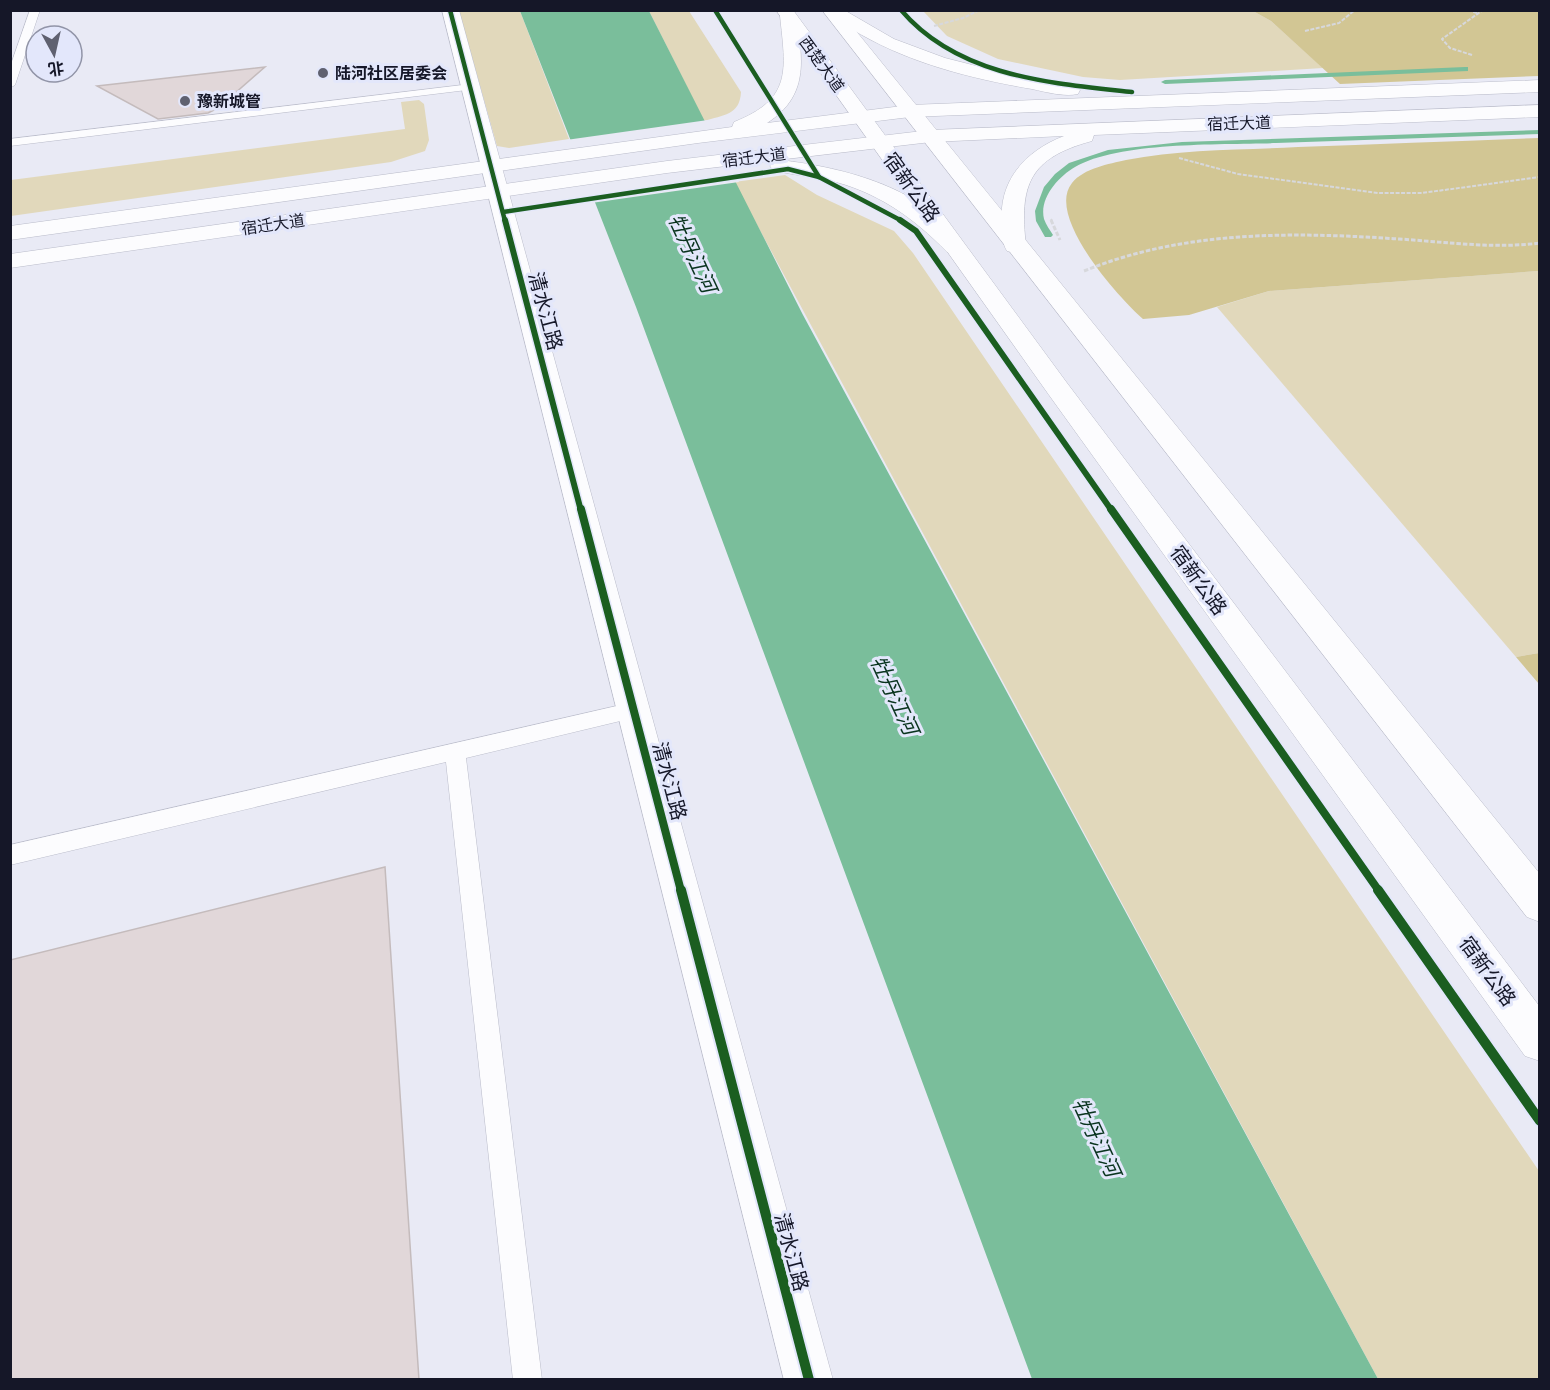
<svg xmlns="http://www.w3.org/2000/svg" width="1550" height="1390" font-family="Manrope,'Noto Sans SC',sans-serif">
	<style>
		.green { fill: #e1d8bb }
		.forest { fill: #d2c694 }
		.water { fill: #7abe9b }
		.pier { fill: #e9eaf5 }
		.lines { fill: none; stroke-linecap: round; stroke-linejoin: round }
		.stream { fill: #7abe9b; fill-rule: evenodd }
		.building { fill: #e1d7d9; stroke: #c4bbbc; stroke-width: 1.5 }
		.lane-casing { stroke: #babcca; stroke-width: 1 }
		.secondary-casing { stroke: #babcca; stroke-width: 1 }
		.primary-casing { stroke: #babcca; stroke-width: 1 }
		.highway-casing { stroke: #babcca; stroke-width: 1 }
		.path-far1 { stroke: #d7d8dc; stroke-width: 2; stroke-dasharray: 4 1.5; stroke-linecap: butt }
		.path { stroke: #d7d8dc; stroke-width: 3; stroke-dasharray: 4.5 2; stroke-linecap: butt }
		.lane { fill: #fcfcfe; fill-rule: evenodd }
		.secondary { fill: #fcfcfe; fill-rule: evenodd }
		.primary { fill: #fcfcfe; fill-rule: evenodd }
		.highway { fill: #fcfcfe; fill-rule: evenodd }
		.cycleway-far3-casing { stroke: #e3e7fb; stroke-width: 7 }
		.cycleway-far2-casing { stroke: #e3e7fb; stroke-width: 9 }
		.cycleway-far1-casing { stroke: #e3e7fb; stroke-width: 11 }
		.cycleway-casing { stroke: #e3e7fb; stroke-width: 14 }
		.cycleway-far3 { stroke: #1b5e20; stroke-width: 4.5 }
		.cycleway-far2 { stroke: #1b5e20; stroke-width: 6 }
		.cycleway-far1 { stroke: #1b5e20; stroke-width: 8 }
		.cycleway { stroke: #1b5e20; stroke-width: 10 }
		.poi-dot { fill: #5f6170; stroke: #e3e7fb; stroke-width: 2 }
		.labels { text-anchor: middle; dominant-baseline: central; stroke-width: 6; stroke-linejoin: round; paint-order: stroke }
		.far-street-label { font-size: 16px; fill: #151728; stroke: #e3e7fb }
		.far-poi-label { font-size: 16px; font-weight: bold; fill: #151728; stroke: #e3e7fb; text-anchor: start }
		.street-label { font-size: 20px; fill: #151728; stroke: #e3e7fb }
		.water-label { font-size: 21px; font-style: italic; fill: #09341e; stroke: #e3e7fb }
	</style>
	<rect width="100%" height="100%" fill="#e9eaf5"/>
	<g class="green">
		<polygon points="459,11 520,11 569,139 509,148 497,146"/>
		<path d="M649 11H689L741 92C740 115 723 115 704 121Z"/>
		<polygon points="923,11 1253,11 1271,21 1323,68 1120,80 1083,77 998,59 947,36"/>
		<polygon points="419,100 424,104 429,140 425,151 391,162 11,216 11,180 405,129 401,102"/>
		<polygon points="785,175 817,195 894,231 913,253 1539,1171 1539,1379 1378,1379 734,182"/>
		<polygon points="1539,271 1539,653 1516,657 1217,307 1269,291"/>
	</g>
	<g class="forest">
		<polygon points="1253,11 1539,11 1539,76 1340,84 1271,21"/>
		<path d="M1539 138V271L1269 291 1189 315 1143 319C1119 298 1045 216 1072 183 1084 168 1109 164 1126 160 1182 149 1241 150 1298 147 1379 144 1459 141 1539 138Z"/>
		<polygon points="1539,653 1540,653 1539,684 1516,657"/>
	</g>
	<polygon class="water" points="520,11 649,11 803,315 1378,1379 1032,1379 636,307"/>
	<polygon class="pier" points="708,120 739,182 591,203 566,140"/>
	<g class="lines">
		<g class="stream">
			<polygon points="1465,67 1468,67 1468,71 1165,84 1161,82 1165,80"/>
			<path d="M1540 130V134C1452 137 1364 140 1276 143 1223 145 1119 141 1075 167 1058 177 1039 198 1044 219 1046 225 1050 230 1053 235L1051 237H1045L1036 221 1035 211 1044 187 1055 174 1069 163 1108 150 1182 142Z"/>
		</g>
	</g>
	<g class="building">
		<polygon points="265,67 218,108 208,113 158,119 97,86"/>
		<polygon points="385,867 419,1380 10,1380 10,960"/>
	</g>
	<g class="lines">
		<defs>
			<g id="lane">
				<polygon points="30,10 40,10 15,85 10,88 10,67"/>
				<polygon points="471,84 475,85 475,89 10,146 10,139"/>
				<polygon points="634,702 641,704 644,710 641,716 466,758 542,1380 513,1380 446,762 10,865 10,845"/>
			</g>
			<polygon id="secondary" points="442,10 459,10 833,1380 784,1380"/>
			<g id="primary">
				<path d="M823 10H844L894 39 945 58 1004 73 1071 84 1078 86 1080 90 1078 94C1064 97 1046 92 1032 89 968 78 905 62 850 28 841 23 829 18 823 10Z"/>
				<path d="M788 11 794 12 796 16C803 60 809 96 767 123L910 105 1540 80V92L910 117 698 143 10 240V226L732 127 734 122C792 99 786 71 780 16L782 12Z"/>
				<path d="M1540 105V117L1094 135 1092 141C1029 158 1019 185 1026 246L1023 251 1015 253 1007 251C1002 243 1002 233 1002 224 998 181 1025 151 1064 136L931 142 667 173 10 268V254L667 161 931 130Z"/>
				<path d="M780 160C847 168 925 188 966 247L963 252 955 254 947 252C913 217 876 191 828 180 810 176 791 175 773 170L770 166 773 162Z"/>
			</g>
			<g id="highway">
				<polygon points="776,10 793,10 1067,383 1540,1007 1540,1061 1525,1056 1049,395"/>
				<polygon points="822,10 839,10 1540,874 1540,922 1527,917"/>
			</g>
		</defs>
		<use href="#lane" class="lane-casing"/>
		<use href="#secondary" class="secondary-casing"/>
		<use href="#primary" class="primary-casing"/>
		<use href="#highway" class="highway-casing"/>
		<g class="path-far1">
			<polyline points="1468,10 1477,13"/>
			<polyline points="934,26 963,18 980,10"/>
			<polyline points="1305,31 1339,23 1355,10"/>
			<polyline points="1472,55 1450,48 1442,39 1483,10"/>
			<polyline points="1179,158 1238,174 1378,193 1422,193 1540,177"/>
			<polyline points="1051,219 1052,221"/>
		</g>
		<g class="path">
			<polyline points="1051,220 1060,240"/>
			<path d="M1084 271C1185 230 1292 232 1399 239 1446 242 1493 249 1540 243"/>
		</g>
		<use href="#lane" class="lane"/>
		<use href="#secondary" class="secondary"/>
		<use href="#primary" class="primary"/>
		<use href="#highway" class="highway"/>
		<defs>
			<g id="cycleway-far3">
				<polyline points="450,10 505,221"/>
				<polyline points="715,10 819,177"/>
				<path d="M901 10C958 77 1050 83 1132 92"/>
				<polyline points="503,212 788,169 819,177 902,221"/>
			</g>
			<g id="cycleway-far2">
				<polyline points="505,220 581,511"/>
				<polyline points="900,220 916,231 1112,511"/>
			</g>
			<g id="cycleway-far1">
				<polyline points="581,509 681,891"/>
				<polyline points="1111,509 1379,891"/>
			</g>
			<g id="cycleway">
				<polyline points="681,890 809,1380"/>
				<polyline points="1378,890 1540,1121"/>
			</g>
		</defs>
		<use href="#cycleway-far3" class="cycleway-far3-casing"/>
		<use href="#cycleway-far2" class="cycleway-far2-casing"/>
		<use href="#cycleway-far1" class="cycleway-far1-casing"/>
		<use href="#cycleway" class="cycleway-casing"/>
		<use href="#cycleway-far3" class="cycleway-far3"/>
		<use href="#cycleway-far2" class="cycleway-far2"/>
		<use href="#cycleway-far1" class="cycleway-far1"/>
		<use href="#cycleway" class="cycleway"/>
	</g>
	<g class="poi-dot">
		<circle cx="323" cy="73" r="6"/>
		<circle cx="185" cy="101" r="6"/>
	</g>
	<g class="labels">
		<g class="far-street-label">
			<text transform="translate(822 64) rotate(54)">西楚大道</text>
			<text transform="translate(1239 123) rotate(-2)">宿迁大道</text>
			<text transform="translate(754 157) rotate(-7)">宿迁大道</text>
			<text transform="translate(273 224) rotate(-8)">宿迁大道</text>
		</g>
		<g class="far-poi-label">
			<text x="335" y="73">陆河社区居委会</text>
			<text x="197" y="101">豫新城管</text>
		</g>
		<g class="street-label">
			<text transform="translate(912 187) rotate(54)">宿新公路</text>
			<text transform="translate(546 311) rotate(75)">清水江路</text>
			<text transform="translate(1199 580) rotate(54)">宿新公路</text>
			<text transform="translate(670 781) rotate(75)">清水江路</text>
			<text transform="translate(1488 971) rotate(54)">宿新公路</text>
			<text transform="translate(792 1252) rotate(75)">清水江路</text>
		</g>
		<g class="water-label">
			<text transform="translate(693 253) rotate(65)">牡丹江河</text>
			<text transform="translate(895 695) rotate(65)">牡丹江河</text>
			<text transform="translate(1097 1137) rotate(65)">牡丹江河</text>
		</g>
	</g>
	<rect width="1550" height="1390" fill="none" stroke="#151728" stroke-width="24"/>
	<g transform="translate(54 54) rotate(172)"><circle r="28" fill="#e3e7fb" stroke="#9194a7" stroke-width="1.5"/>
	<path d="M0-4.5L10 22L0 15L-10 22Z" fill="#5f6170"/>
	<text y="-9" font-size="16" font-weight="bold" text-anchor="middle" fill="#151728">北</text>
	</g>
</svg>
